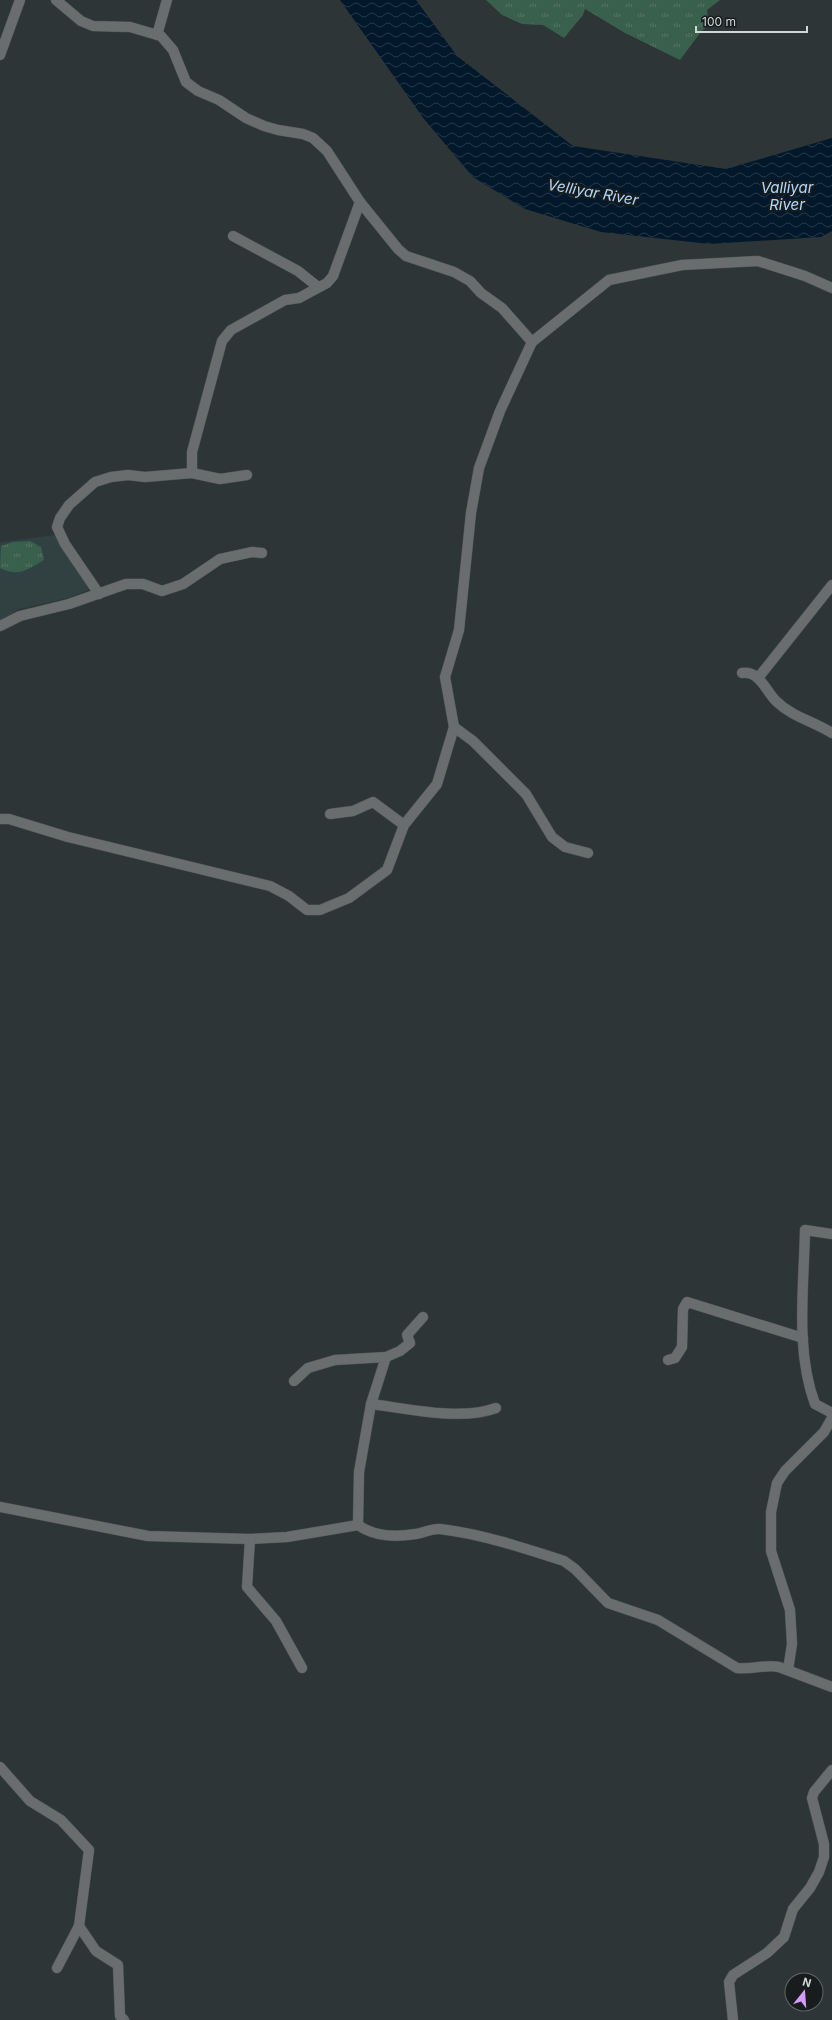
<svg xmlns="http://www.w3.org/2000/svg" width="832" height="2020" font-family="Inter,sans-serif">
	<style>
		.built { fill: #314142 }
		.park { fill: url(#park-tufts) }
		.water { fill: url(#water-waves) }
		.lines { fill: none; stroke-linecap: round; stroke-linejoin: round }
		.minor-casing { stroke: #4b5253; stroke-width: 11 }
		.minor { stroke: #6a6d6d; stroke-width: 10 }
		.labels { text-anchor: middle; dominant-baseline: central; stroke-width: 4; stroke-linejoin: round; paint-order: stroke }
		.water-label { font-size: 15px; font-style: italic; fill: #b0d8fd; stroke: #181c1c }
	</style>
	<defs>
		<pattern id="park-tufts" width="24" height="20" patternUnits="userSpaceOnUse"><rect width="24" height="20" fill="#38604d"/><path d="M3 7l-1-3M5 7V3M7 7l1-3M15 17l-1-3M17 17v-4M19 17l1-3" fill="none" stroke="#547666"/></pattern>
		<pattern id="water-waves" width="16" height="10" patternUnits="userSpaceOnUse"><rect width="16" height="10" fill="#02182b"/><path d="M0 5q4-4 8 0t8 0" fill="none" stroke="#263949"/></pattern>
	</defs>
	<rect width="100%" height="100%" fill="#2d3536"/>
	<polygon class="built" points="55,535 93,588 68,598 19,609 0,620 0,542"/>
	<g class="park">
		<polygon points="486,0 720,0 707,10 709,24 700,33 680,60 625,33 585,9 583,15 564,38 543,25 522,24 502,15"/>
		<path d="M30 541 41 547 44 560C27 570 19 577 0 568L1 546 13 542Z"/>
	</g>
	<polygon class="water" points="340,0 416,0 457,56 573,146 726,169 832,138 832,231 821,237 709,244 601,232 525,209 473,177 424,119"/>
	<g class="lines">
		<defs>
			<g id="minor">
				<polyline points="56,0 81,21 93,26 130,27 161,36 173,50 186,82 198,91 219,100 246,118 264,126 278,130 303,134 313,138 327,151 360,202 333,276 327,283 299,298 285,300 231,330 222,341 192,452 192,473"/>
				<polyline points="157,35 167,0"/>
				<polyline points="0,55 20,0"/>
				<polyline points="233,236 298,271 318,287"/>
				<polyline points="532,342 609,280 682,265 758,261 805,276 832,288"/>
				<polyline points="99,594 65,544 57,527 60,518 69,505 95,482 111,477 128,475 145,477 192,473 220,479 247,475"/>
				<polyline points="0,626 20,616 69,604 126,584 143,584 162,591 183,584 220,559 252,552 262,553"/>
				<path d="M742 673C759 670 766 691 776 701 792 717 813 721 832 733"/>
				<polyline points="758,678 832,585"/>
				<polyline points="454,727 473,741 526,794 552,837 565,847 588,853"/>
				<polyline points="330,814 353,811 373,802 404,825"/>
				<polyline points="0,819 9,819 68,837 270,886 289,896 307,910 320,910 349,898 387,870 404,825 437,784 454,727 445,677 459,630 471,513 479,468 500,411 532,342 502,308 481,293 470,281 454,272 406,256 398,249 360,202"/>
				<path d="M832 1234 805 1230C804 1287 795 1350 815 1404L832 1413"/>
				<polyline points="668,1360 675,1358 682,1347 683,1309 687,1302 803,1338"/>
				<polyline points="294,1381 308,1368 335,1360 386,1357 400,1351 410,1343 407,1335 423,1317"/>
				<path d="M371 1404C409 1409 461 1421 496 1408"/>
				<path d="M0 1507 148 1536 250 1539 287 1537 358 1525C375 1537 395 1537 416 1534 424 1533 432 1528 440 1529 482 1534 524 1548 564 1561L575 1569 608 1603 658 1620 737 1668C752 1670 765 1664 779 1667L832 1687"/>
				<polyline points="358,1525 359,1472 371,1404 386,1357"/>
				<polyline points="250,1539 247,1587 276,1621 302,1668"/>
				<polyline points="788,1670 792,1644 790,1610 771,1551 771,1512 777,1483 785,1471 824,1432 832,1418"/>
				<polyline points="0,1767 30,1801 61,1820 89,1850 79,1926 96,1951 118,1965 120,2016 124,2020"/>
				<polyline points="57,1968 79,1926"/>
				<polyline points="733,2020 729,1982 733,1975 767,1953 784,1937 793,1909 810,1888 819,1872 824,1857 824,1844 812,1798 814,1792 832,1770"/>
			</g>
		</defs>
		<use href="#minor" class="minor-casing"/>
		<use href="#minor" class="minor"/>
	</g>
	<g class="labels">
		<g class="water-label">
			<text x="787" y="187">Valliyar<tspan x="787" dy="17">River</tspan></text>
			<text transform="translate(593 192) rotate(10)">Velliyar River</text>
		</g>
	</g>
	<g transform="translate(804 1992) rotate(17)"><circle r="19" fill="#181c1c" stroke="#626667"/>
	<path d="M0-3L7 15L0 10L-7 15Z" fill="#d49cfb"/>
	<text y="-6" font-size="11" font-weight="bold" text-anchor="middle" fill="#d2d6d7">N</text>
	</g>
	<path d="M696 26v6h111v-6" fill="none" stroke="#d2d6d7" stroke-width="2"/>
	<text x="702" y="26" font-size="12" fill="#d2d6d7" stroke="#181c1c" stroke-width="3" paint-order="stroke">100 m</text>
</svg>
